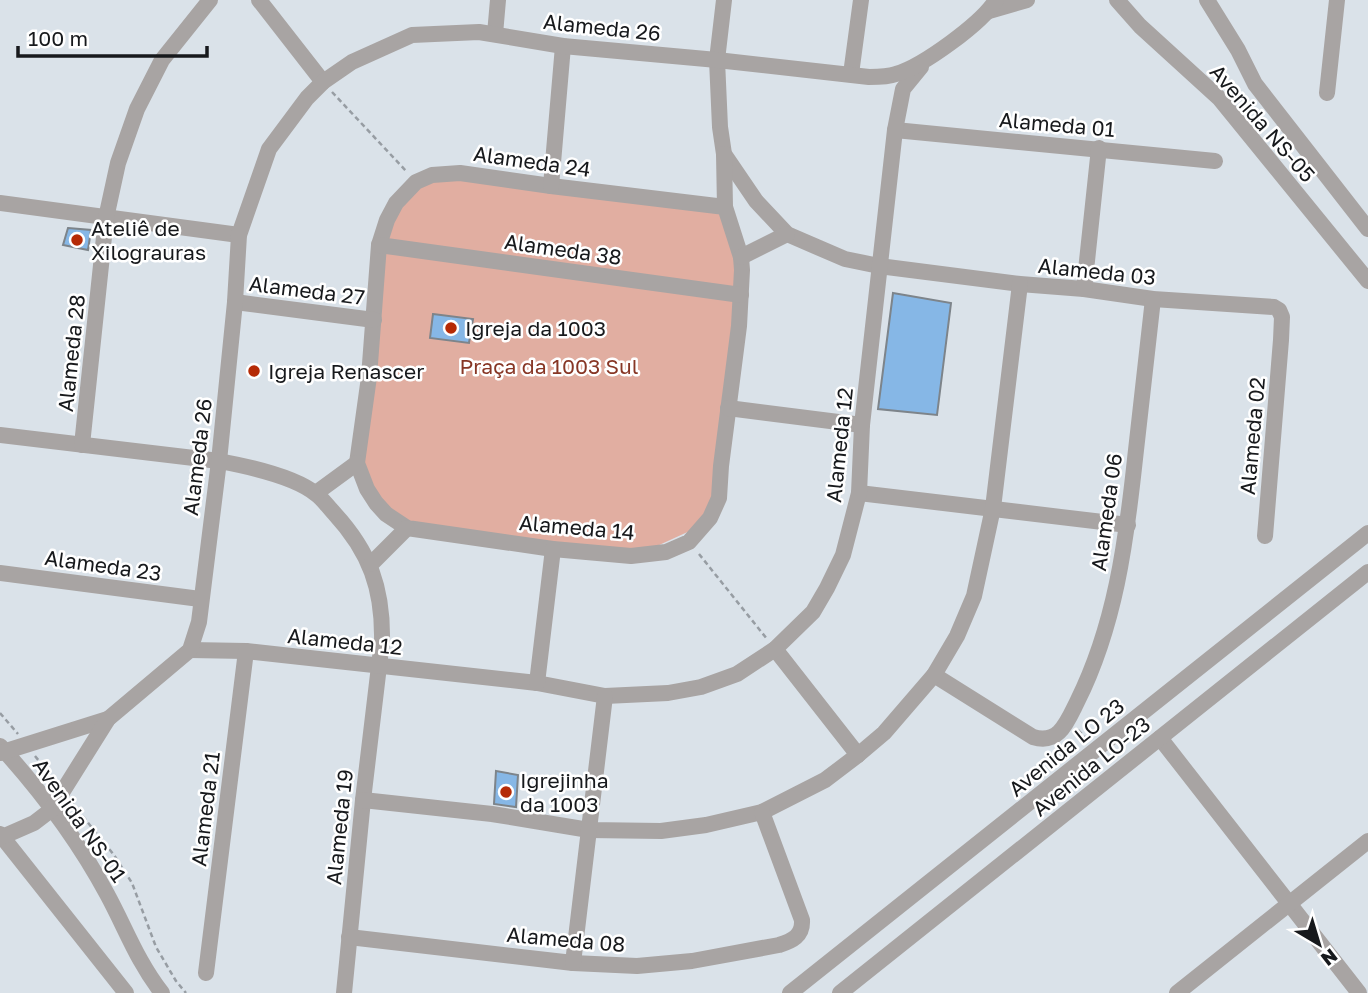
<svg xmlns="http://www.w3.org/2000/svg" width="1368" height="993" font-family="'Golos Text',sans-serif">
	<style>
		.green { fill: #e1aea1 }
		.building { fill: #86b7e6; stroke: #7d848a; stroke-width: 2 }
		.lines { fill: none; stroke-linecap: round; stroke-linejoin: round }
		.path { stroke: #979da3; stroke-width: 2.5; stroke-dasharray: 5 3.5; stroke-linecap: butt }
		.minor { stroke: #a8a4a3; stroke-width: 16 }
		.poi-dot { fill: #b52a06; stroke: #fff; stroke-width: 2.5 }
		.labels { text-anchor: middle; dominant-baseline: central; stroke-width: 5; stroke-linejoin: round; paint-order: stroke }
		.street-label { font-size: 21px; fill: #17191c; stroke: #fff }
		.poi-label { font-size: 21px; fill: #17191c; stroke: #fff; text-anchor: start }
		.park-label { font-size: 21px; fill: #873625; stroke: #fff }
	</style>
	<rect width="100%" height="100%" fill="#dae2e9"/>
	<polygon class="green" points="479,174 725,207 741,257 720,483 705,524 633,557 406,527 376,503 357,463 383,236 416,182"/>
	<g class="building">
		<polygon points="68,228 91,230 88,250 63,245"/>
		<polygon points="893,293 951,303 937,415 878,409"/>
		<polygon points="433,314 473,319 469,343 430,338"/>
		<polygon points="496,771 518,775 516,807 494,804"/>
	</g>
	<g class="lines">
		<g class="path">
			<polyline points="332,92 407,172"/>
			<polyline points="699,554 767,639"/>
			<polyline points="0,713 18,734"/>
			<polyline points="1078,730 1088,740"/>
			<polyline points="35,756 55,781"/>
			<polyline points="72,803 114,855 132,883 156,947 176,981 186,993"/>
		</g>
		<g class="minor">
			<polyline points="259,0 323,82"/>
			<polyline points="724,0 717,60 720,127 724,154 756,201 787,234 845,259 879,266 1020,284 1084,289 1153,299 1274,307 1279,310 1282,317 1281,340 1265,536"/>
			<polyline points="1117,0 1140,26 1219,98 1368,281"/>
			<polyline points="1207,0 1238,50 1255,84 1368,229"/>
			<polyline points="989,11 1027,0"/>
			<polyline points="495,34 498,0"/>
			<polyline points="851,74 861,0"/>
			<polyline points="1327,93 1337,0"/>
			<polyline points="895,130 1215,161"/>
			<polyline points="724,154 725,207 741,257 742,270 739,326 721,466 719,498 710,518 689,542 666,552 631,556 553,549 407,528 386,514 376,503 367,489 357,463 369,377 379,245 387,220 396,203 416,182 432,175 460,173 551,186 725,207"/>
			<polyline points="551,186 563,46"/>
			<polyline points="0,203 239,235"/>
			<polyline points="379,245 741,295"/>
			<polyline points="741,257 787,234"/>
			<polyline points="1084,289 1099,148"/>
			<polyline points="235,302 374,320"/>
			<polyline points="728,408 862,425"/>
			<path d="M0 435 219 461C246 466 294 476 316 494 323 499 328 507 334 513 370 552 383 589 382 641L363 800 344 993"/>
			<polyline points="82,445 106,218 118,163 137,109 162,60 210,0"/>
			<polyline points="316,493 357,463"/>
			<polyline points="859,493 1128,525"/>
			<polyline points="371,564 407,528"/>
			<polyline points="0,573 200,599"/>
			<polyline points="775,649 858,755"/>
			<polyline points="190,650 246,651 537,683 605,696 668,693 701,687 737,674 775,649 813,612 827,588 843,555 859,493 862,425 895,130 903,89 921,67"/>
			<path d="M934 675 1033 737C1059 745 1067 722 1077 702 1115 626 1126 543 1135 459 1141 406 1147 353 1153 299"/>
			<polyline points="537,683 553,549"/>
			<polyline points="1160,738 1359,993"/>
			<path d="M0 746C40 790 79 842 107 894 126 929 137 961 162 993"/>
			<polyline points="0,753 108,719"/>
			<polyline points="363,800 492,814 589,830 661,831 706,825 762,812 825,780 858,755 884,733 934,675 957,636 974,596 993,508 1020,284"/>
			<polyline points="0,834 126,993"/>
			<path d="M2 837 34 823 51 810 108 719 190 650 199 622 219 461 235 302 239 235 269 149 307 98 323 82 352 62 412 35 479 32 563 46 717 60 869 77C878 77 888 77 896 74 923 66 982 23 996 0"/>
			<path d="M349 937 573 963 637 966 692 961 779 945C792 941 803 936 802 920L762 812"/>
			<polyline points="573,963 605,696"/>
			<polyline points="206,973 246,651"/>
			<polyline points="790,993 1368,533"/>
			<polyline points="840,993 1368,572"/>
			<polyline points="1177,993 1368,841"/>
		</g>
	</g>
	<g class="poi-dot">
		<circle cx="77" cy="240" r="7"/>
		<circle cx="451" cy="328" r="7"/>
		<circle cx="254" cy="371" r="7"/>
		<circle cx="506" cy="792" r="7"/>
	</g>
	<g class="labels">
		<g class="street-label">
			<text transform="translate(602 27) rotate(6)">Alameda 26</text>
			<text transform="translate(1263 123) rotate(49)">Avenida NS-05</text>
			<text transform="translate(1057 124) rotate(5)">Alameda 01</text>
			<text transform="translate(532 161) rotate(8)">Alameda 24</text>
			<text transform="translate(563 249) rotate(8)">Alameda 38</text>
			<text transform="translate(1097 271) rotate(6)">Alameda 03</text>
			<text transform="translate(307 290) rotate(7)">Alameda 27</text>
			<text transform="translate(71 353) rotate(-84)">Alameda 28</text>
			<text transform="translate(1252 436) rotate(-85)">Alameda 02</text>
			<text transform="translate(839 445) rotate(-84)">Alameda 12</text>
			<text transform="translate(197 457) rotate(-83)">Alameda 26</text>
			<text transform="translate(1106 512) rotate(-82)">Alameda 06</text>
			<text transform="translate(577 527) rotate(5)">Alameda 14</text>
			<text transform="translate(103 565) rotate(8)">Alameda 23</text>
			<text transform="translate(345 641) rotate(6)">Alameda 12</text>
			<text transform="translate(1066 747) rotate(-39)">Avenida LO 23</text>
			<text transform="translate(1091 766) rotate(-39)">Avenida LO-23</text>
			<text transform="translate(205 809) rotate(-83)">Alameda 21</text>
			<text transform="translate(80 820) rotate(55)">Avenida NS-01</text>
			<text transform="translate(339 827) rotate(-84)">Alameda 19</text>
			<text transform="translate(566 939) rotate(5)">Alameda 08</text>
		</g>
		<g class="poi-label">
			<text x="91" y="228">Ateliê de<tspan x="91" dy="24">Xilograuras</tspan></text>
			<text x="465" y="328">Igreja da 1003</text>
			<text x="268" y="371">Igreja Renascer</text>
			<text x="520" y="780">Igrejinha<tspan x="520" dy="24">da 1003</tspan></text>
		</g>
		<g class="park-label">
			<text x="549" y="366">Praça da 1003 Sul</text>
		</g>
	</g>
	<g transform="translate(1319 944) rotate(142)" stroke="#ffffff" stroke-width="5" paint-order="stroke">
	<path d="M0-5L12 26L0 18L-12 26Z" fill="#17191c"/>
	<text y="-10" font-size="19" font-weight="bold" text-anchor="middle" fill="#17191c">N</text>
	</g>
	<path d="M18 46v10h189v-10" fill="none" stroke="#17191c" stroke-width="3.5"/>
	<text x="28" y="46" font-size="21" fill="#17191c" stroke="#ffffff" stroke-width="5" paint-order="stroke">100 m</text>
</svg>
